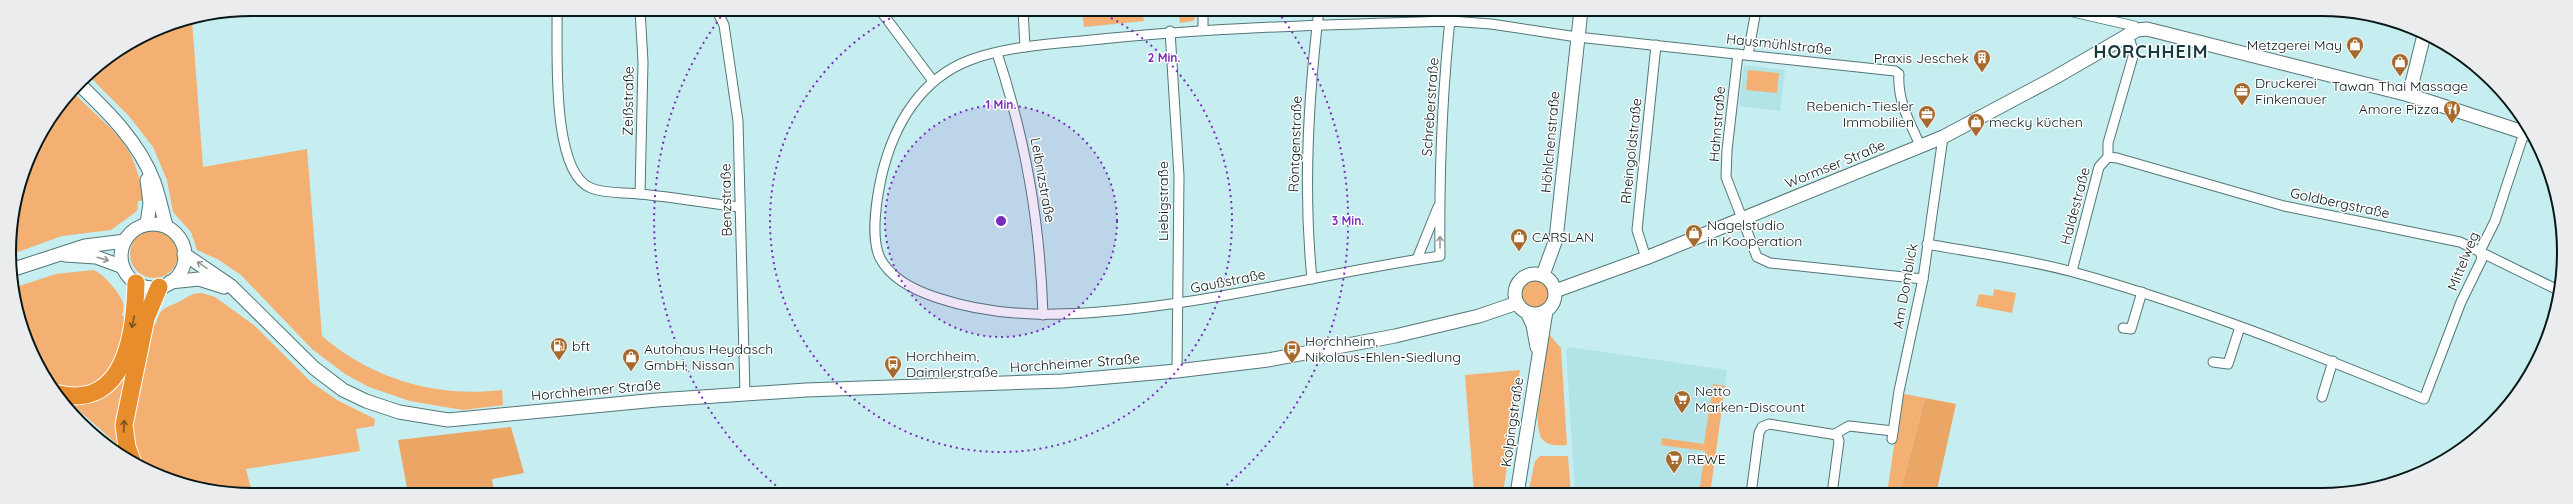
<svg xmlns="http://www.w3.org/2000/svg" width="2573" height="504" font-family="Quicksand,sans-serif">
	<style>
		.built { fill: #b2e3e6 }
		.green { fill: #f4b072 }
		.forest { fill: #eba565 }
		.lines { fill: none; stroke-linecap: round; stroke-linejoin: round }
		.street-casing { stroke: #537778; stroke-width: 11 }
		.secondary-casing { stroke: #537778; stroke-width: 15 }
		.highway-casing { stroke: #fff; stroke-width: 19 }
		.street { stroke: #fff; stroke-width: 9 }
		.secondary { stroke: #fff; stroke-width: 13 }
		.highway { stroke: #e88d2b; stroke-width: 17 }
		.oneway { stroke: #909797 }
		.oneway2 { stroke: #785222 }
		.ring { fill: none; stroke: #7b2cbf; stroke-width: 2; stroke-dasharray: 2 4 }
		.labels { text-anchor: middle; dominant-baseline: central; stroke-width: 3; stroke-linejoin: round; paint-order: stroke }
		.street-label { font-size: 14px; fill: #081718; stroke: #fff }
		.poi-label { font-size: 14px; fill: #081718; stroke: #fff; text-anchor: start }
		.district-label { font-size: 18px; font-weight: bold; letter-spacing: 1px; fill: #173a3c; stroke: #fff }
		.rim { fill: none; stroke: #081718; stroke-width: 2 }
		.centre { fill: #7b2cbf; stroke: #fff; stroke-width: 2 }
		.ring-label { font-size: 12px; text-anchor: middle; font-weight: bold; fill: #7b2cbf; stroke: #fff; stroke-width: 3; stroke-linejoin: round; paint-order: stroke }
	</style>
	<rect width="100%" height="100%" fill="#c6edef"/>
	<g class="built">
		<polygon points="1744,65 1785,70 1780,111 1739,106"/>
		<polygon points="1569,347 1727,370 1710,494 1575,494 1566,350"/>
	</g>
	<g class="green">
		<polygon points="1082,10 1142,10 1144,21 1084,27"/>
		<polygon points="1178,10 1197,10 1197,15 1193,21 1180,23"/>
		<path d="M192 21 203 167 307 149 322 336C372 379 436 398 502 390L503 405 463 410 410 401 369 387 345 374 312 349 241 275 219 260 197 250 191 232 173 212 167 180 153 147 129 116 88 75 159 27Z"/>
		<polygon points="1748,70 1779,73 1777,93 1746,90"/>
		<path d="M72 91C113 134 134 137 144 201H138L137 211 111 230 62 236 12 254 10 236 34 145Z"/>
		<circle cx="154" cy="254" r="24"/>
		<path d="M93 270C103 273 120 293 123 303 124 308 123 312 122 316L128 317 121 356 93 389 55 387 22 330 16 287 56 274Z"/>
		<circle cx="1535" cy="293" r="15"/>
		<polygon points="1994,289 2016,293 2012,313 1976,306 1979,294 1993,296"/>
		<path d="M202 293 215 297 255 326 311 382 337 400 375 419 374 426 356 429 360 451 246 469 252 493H221L144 467 138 457 130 433 149 322 156 324C160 308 165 308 179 302 188 297 191 293 202 293Z"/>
		<path d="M1548 333 1561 348 1567 445C1559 445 1550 447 1543 440 1530 426 1545 353 1548 333Z"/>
		<polygon points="127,367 119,446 74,406"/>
		<polygon points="1520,370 1503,494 1474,494 1465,375"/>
		<polygon points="1713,384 1725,386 1710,494 1699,494 1705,451 1661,445 1662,438 1704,444"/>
		<polygon points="1905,394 1925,398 1900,494 1887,494 1901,398"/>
		<polygon points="1540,456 1568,456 1571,494 1528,494 1535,461"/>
	</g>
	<g class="forest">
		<polygon points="1925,398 1956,404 1936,494 1900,494"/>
		<polygon points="511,427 524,473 492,479 494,493 408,493 398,440"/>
	</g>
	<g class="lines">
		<defs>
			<g id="street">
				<path d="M557 9C558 47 550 172 591 188 606 194 624 192 640 194 673 197 706 203 739 207"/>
				<polyline points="716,9 724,25 738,121 745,394"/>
				<polyline points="880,10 933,81"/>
				<polyline points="1023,10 1025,47"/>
				<polyline points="1203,10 1203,30"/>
				<path d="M1451 10C1442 92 1439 174 1440 256 1336 271 1235 298 1131 309 1065 316 1001 319 938 298 916 291 891 279 880 258 870 237 877 196 882 174 894 125 920 79 970 60 1008 46 1052 44 1092 40 1211 27 1330 25 1450 21L1491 24 1577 37 1895 71 1899 74C1897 101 1910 123 1921 147"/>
				<polyline points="2069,11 2134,26 2137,30"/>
				<polyline points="1170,31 1179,176 1177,371"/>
				<path d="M997 53C1026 141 1040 222 1043 315"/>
				<polyline points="1738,54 1727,150 1726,177 1757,257 1770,263 1923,279"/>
				<polyline points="1748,55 1756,10"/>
				<polyline points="2108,157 2117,158 2284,206 2460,242 2560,291"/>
				<polyline points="640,194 643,62 640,9"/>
				<path d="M1927 244C1976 253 2026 259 2073 272 2193 305 2309 352 2424 399L2461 302 2482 259 2480 251 2495 221 2524 133"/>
				<polyline points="1646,258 1637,230 1656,45"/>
				<polyline points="1417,259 1438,207"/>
				<polyline points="2072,271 2099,167 2108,157 2108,143 2134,53 2128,35"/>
				<path d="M1312 279C1303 188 1308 100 1319 10"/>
				<polyline points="2123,328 2131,329 2142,292"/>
				<polyline points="2213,362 2228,364 2240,327"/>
				<polyline points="2322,397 2333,361"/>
				<polyline points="1835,434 1849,426 1893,431"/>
				<polyline points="1892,439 1899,391 1923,279 1943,137"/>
				<polyline points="1751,494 1759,433 1762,427 1769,424 1837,435 1839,441 1832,494"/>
			</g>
			<g id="secondary">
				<path d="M78 83C108 112 139 142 154 182 159 196 162 211 166 226"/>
				<polyline points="2409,95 2424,35"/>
				<polyline points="147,180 150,203 147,224"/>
				<circle cx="153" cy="256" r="32"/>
				<polyline points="184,254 231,286 314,368 343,390 366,401 399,412 448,420 657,400 806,390 1062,381 1177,371 1268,360 1395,336 1479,316 1517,303"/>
				<polyline points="65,255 96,257 123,267"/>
				<polyline points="14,269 85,246 125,241"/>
				<circle cx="1535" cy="294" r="20"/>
				<polyline points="1543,275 1556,239 1581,10"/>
				<polyline points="170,282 199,279 224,287"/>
				<polyline points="1555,291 1646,258 1943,137 2054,78 2137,30 2147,29 2409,95 2529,134"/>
				<polyline points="1527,312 1533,325 1537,347"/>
				<polyline points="1517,494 1546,311"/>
			</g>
			<g id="highway">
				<path d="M59 394C126 409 135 332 136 283"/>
				<polyline points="133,463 127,447 124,425 146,318 159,287"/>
			</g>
		</defs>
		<use href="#street" class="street-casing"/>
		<use href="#secondary" class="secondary-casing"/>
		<use href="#highway" class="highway-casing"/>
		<use href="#street" class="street"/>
		<use href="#secondary" class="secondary"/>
		<use href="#highway" class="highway"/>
	</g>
	<defs><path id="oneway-shaft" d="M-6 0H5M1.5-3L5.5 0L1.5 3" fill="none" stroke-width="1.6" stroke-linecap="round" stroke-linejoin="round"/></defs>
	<g class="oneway">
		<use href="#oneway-shaft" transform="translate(1440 242) rotate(-90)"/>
		<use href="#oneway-shaft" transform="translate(103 259) rotate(16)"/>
		<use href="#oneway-shaft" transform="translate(202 265) rotate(-146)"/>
	</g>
	<g class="oneway2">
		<use href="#oneway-shaft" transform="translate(133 322) rotate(102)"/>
		<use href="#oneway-shaft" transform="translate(124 426) rotate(-87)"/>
	</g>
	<circle cx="1001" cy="221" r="116" fill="#7b2cbf" fill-opacity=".12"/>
	<g class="ring">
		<circle cx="1001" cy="221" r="116"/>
		<path d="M1095 10A231 231 0 1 1 907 10"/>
		<path d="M785 493A347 347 0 0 1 726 10M1278 12A347 347 0 0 1 1217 493"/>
	</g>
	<defs>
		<symbol id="shop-pin" viewBox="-11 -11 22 30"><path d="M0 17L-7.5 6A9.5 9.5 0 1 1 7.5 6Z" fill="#a76a2e" stroke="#fff"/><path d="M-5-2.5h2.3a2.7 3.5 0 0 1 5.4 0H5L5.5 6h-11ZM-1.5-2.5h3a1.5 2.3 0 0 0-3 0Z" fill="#fff"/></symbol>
		<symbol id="building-pin" viewBox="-11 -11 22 30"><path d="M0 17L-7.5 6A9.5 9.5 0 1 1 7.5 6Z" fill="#a76a2e" stroke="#fff"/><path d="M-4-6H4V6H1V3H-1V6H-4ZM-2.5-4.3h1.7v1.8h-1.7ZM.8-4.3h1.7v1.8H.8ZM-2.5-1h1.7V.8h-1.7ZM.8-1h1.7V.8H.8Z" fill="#fff"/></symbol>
		<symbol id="office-pin" viewBox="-11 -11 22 30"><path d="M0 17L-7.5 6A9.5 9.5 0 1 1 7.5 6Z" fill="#a76a2e" stroke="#fff"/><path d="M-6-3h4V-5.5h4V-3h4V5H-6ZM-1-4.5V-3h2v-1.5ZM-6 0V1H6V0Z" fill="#fff"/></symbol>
		<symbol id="restaurant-pin" viewBox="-11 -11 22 30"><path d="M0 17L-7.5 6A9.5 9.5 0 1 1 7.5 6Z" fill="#a76a2e" stroke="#fff"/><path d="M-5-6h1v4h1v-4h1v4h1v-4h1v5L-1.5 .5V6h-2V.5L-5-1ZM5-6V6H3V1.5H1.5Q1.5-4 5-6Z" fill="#fff"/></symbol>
		<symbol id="fuel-pin" viewBox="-11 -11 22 30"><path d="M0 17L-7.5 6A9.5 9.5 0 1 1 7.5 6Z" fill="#a76a2e" stroke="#fff"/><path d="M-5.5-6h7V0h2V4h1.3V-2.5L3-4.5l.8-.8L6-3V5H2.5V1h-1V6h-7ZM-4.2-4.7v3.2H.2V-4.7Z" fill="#fff"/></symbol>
		<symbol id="bus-pin" viewBox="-11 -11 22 30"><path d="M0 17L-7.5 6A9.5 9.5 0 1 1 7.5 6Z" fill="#a76a2e" stroke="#fff"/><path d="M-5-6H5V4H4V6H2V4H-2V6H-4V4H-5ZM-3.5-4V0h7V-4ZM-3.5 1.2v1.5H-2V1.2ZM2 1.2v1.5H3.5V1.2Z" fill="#fff"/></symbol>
		<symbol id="supermarket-pin" viewBox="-11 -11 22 30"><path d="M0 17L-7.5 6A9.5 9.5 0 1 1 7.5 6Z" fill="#a76a2e" stroke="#fff"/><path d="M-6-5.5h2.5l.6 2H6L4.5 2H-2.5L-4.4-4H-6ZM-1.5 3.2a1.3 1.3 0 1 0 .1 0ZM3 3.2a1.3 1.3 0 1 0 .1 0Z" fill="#fff"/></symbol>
	</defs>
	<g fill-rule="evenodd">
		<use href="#shop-pin" x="2345" y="35" width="20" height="27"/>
		<use href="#building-pin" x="1972" y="48" width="20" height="27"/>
		<use href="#shop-pin" x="2390" y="52" width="20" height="27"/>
		<use href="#office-pin" x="2232" y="81" width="20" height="27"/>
		<use href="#restaurant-pin" x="2442" y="99" width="20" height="27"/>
		<use href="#office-pin" x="1917" y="104" width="20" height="27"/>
		<use href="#shop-pin" x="1966" y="112" width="20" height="27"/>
		<use href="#shop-pin" x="1684" y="223" width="20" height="27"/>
		<use href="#shop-pin" x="1509" y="227" width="20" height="27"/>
		<use href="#fuel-pin" x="549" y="336" width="20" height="27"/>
		<use href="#bus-pin" x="1282" y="339" width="20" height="27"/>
		<use href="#shop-pin" x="621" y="347" width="20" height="27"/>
		<use href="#bus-pin" x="883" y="354" width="20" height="27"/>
		<use href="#supermarket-pin" x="1672" y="389" width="20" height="27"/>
		<use href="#supermarket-pin" x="1664" y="449" width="20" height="27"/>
	</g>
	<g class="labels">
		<g class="street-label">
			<text transform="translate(1779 44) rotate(6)">Hausmühlstraße</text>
			<text transform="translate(628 101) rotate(-89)">Zeißstraße</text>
			<text transform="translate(1430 107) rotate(-86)">Schreberstraße</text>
			<text transform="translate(1717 124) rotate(-85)">Hahnstraße</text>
			<text transform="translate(1550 142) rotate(-85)">Höhlchenstraße</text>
			<text transform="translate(1295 144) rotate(-88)">Röntgenstraße</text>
			<text transform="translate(1631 151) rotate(-84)">Rheingoldstraße</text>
			<text transform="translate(1835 164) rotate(-22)">Wormser Straße</text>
			<text transform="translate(1043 180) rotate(80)">Leibnizstraße</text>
			<text transform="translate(726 200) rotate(-91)">Benzstraße</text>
			<text transform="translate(1163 201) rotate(-90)">Liebigstraße</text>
			<text transform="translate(2340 203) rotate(12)">Goldbergstraße</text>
			<text transform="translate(2075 206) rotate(-75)">Haldestraße</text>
			<text transform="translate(2463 261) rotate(-68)">Mittelweg</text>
			<text transform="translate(1228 281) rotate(-11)">Gaußstraße</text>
			<text transform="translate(1905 286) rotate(-80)">Am Domblick</text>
			<text transform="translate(1075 363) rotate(-4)">Horchheimer Straße</text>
			<text transform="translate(596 390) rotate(-5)">Horchheimer Straße</text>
			<text transform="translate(1512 422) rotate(-82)">Kolpingstraße</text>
		</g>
		<g class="poi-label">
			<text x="2342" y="45" text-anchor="end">Metzgerei May</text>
			<text x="1969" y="58" text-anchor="end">Praxis Jeschek</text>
			<text x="2255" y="83">Druckerei<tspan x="2255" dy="16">Finkenauer</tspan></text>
			<text x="2400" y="86" text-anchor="middle">Tawan Thai Massage</text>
			<text x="1914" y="106" text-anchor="end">Rebenich-Tiesler<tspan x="1914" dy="16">Immobilien</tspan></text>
			<text x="2439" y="109" text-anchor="end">Amore Pizza</text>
			<text x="1989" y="122">mecky küchen</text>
			<text x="1707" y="225">Nagelstudio<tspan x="1707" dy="16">in Kooperation</tspan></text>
			<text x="1532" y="237">CARSLAN</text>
			<text x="1305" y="341">Horchheim,<tspan x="1305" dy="16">Nikolaus-Ehlen-Siedlung</tspan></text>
			<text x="572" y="346">bft</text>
			<text x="644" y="349">Autohaus Heydasch<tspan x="644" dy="16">GmbH, Nissan</tspan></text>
			<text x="906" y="356">Horchheim,<tspan x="906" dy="16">Daimlerstraße</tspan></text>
			<text x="1695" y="391">Netto<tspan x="1695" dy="16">Marken-Discount</tspan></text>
			<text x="1687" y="459">REWE</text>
		</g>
		<g class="district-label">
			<text x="2151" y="51">HORCHHEIM</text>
		</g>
	</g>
	<path d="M0 0H2573V504H0ZM252 16H2321A236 236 0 0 1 2557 252V252A236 236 0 0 1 2321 488H252A236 236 0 0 1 16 252V252A236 236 0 0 1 252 16Z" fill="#ebeced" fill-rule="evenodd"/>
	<path class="rim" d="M252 16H2321A236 236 0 0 1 2557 252V252A236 236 0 0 1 2321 488H252A236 236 0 0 1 16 252V252A236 236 0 0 1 252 16Z"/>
	<circle cx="1001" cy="221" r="6" class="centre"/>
	<g class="ring-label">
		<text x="1164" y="62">2 Min.</text>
		<text x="1001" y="109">1 Min.</text>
		<text x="1348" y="225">3 Min.</text>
	</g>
</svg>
